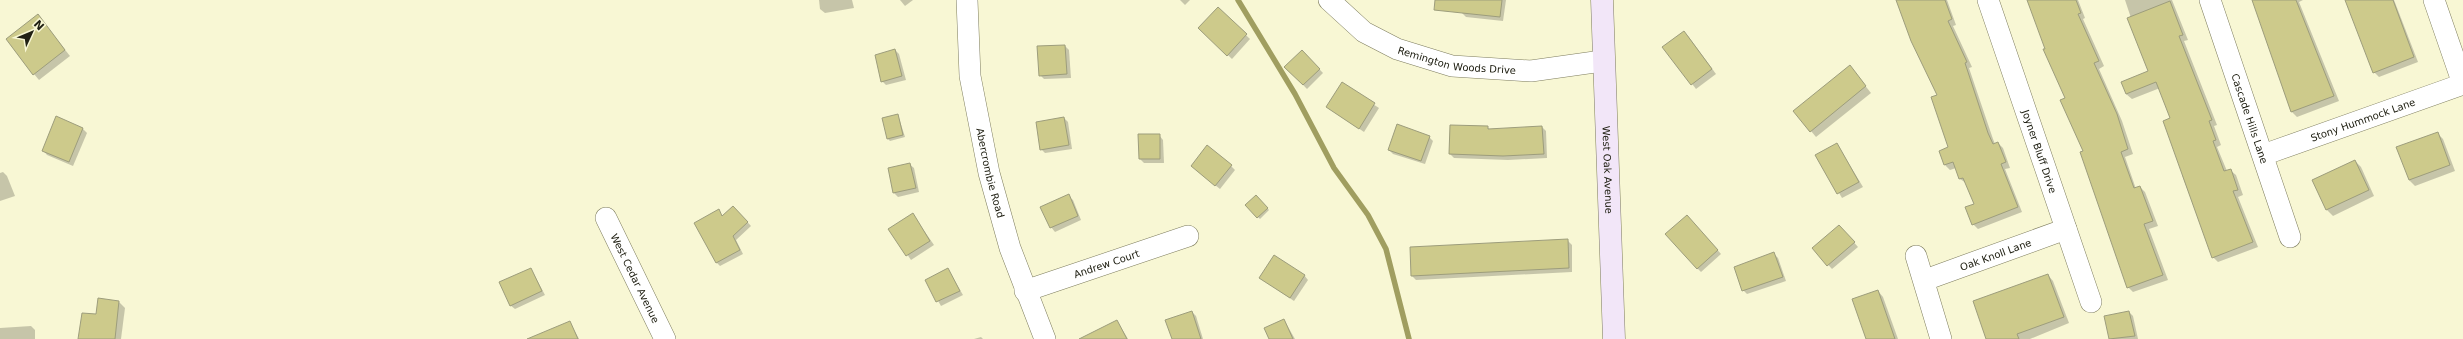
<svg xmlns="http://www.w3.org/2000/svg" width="2463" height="339" font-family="'DejaVu Sans',sans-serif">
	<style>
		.shadow { fill: #0003 }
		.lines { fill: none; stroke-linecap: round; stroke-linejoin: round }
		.stream { stroke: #a09e60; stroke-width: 5.5 }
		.building { fill: #cdca8b; stroke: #9d9d7c }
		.street-casing { stroke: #7e7d5e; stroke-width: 22 }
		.secondary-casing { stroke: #7e7d5e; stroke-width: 23 }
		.street { stroke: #fff; stroke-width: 21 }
		.secondary { stroke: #f2e6f8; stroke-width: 22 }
		.labels { text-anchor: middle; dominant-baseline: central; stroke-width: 3; stroke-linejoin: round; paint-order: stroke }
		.street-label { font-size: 10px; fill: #202013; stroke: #f8f7d4 }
	</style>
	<rect width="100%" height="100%" fill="#f8f7d4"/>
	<g class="shadow">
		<polygon points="819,0 852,0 854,8 825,13 820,9"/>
		<polygon points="900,0 913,0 905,6"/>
		<polygon points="1180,0 1190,0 1185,5"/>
		<polygon points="1464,0 1506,0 1503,21 1466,17 1462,13"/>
		<polygon points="1899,0 1947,0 1956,25 1953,26 1972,67 1969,68 1993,139 1995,144 1998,143 2003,148 2010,168 2005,169 2022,212 1978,229 1973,224 1975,205 1966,183 1960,179 1956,168 1950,170 1945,165 1950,148 1938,96"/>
		<polygon points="2028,0 2078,0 2085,18 2083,19 2104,66 2099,69 2122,121 2133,154 2125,157 2136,189 2140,187 2145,192 2158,226 2149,229 2168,280 2133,292 2128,287 2066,98"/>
		<polygon points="2125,0 2172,0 2188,40 2184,41 2217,125 2214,126 2221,145 2217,147 2227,171 2230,170 2236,175 2243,195 2238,197 2258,247 2218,262 2213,257 2182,175 2184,174 2172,119 2160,88 2132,99 2126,94 2149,72"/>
		<polygon points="2253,0 2303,0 2299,2 2339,101 2297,117 2291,111"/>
		<polygon points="2346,0 2394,0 2418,62 2379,77 2374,72"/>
		<polygon points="1218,8 1250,39 1232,59 1200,28"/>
		<polygon points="38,16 70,56 39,80 34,74"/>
		<polygon points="1688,36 1716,74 1696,89 1664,47"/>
		<polygon points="1065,46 1069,50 1071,78 1044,79 1040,75"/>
		<polygon points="895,50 899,54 906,80 886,85 882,81"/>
		<polygon points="1302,51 1323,73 1307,89 1286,67"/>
		<polygon points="1855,73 1871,93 1816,137 1811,131"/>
		<polygon points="1342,84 1379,108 1364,132 1327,107"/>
		<polygon points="898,115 905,137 890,141 888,139"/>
		<polygon points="57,117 83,129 87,133 73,166 47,155 43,150"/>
		<polygon points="1064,118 1068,122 1072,149 1045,153 1041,149"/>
		<polygon points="1487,127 1490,130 1542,127 1546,131 1547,158 1508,160 1454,158 1450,154"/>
		<polygon points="2437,133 2443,139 2455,171 2415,186 2409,180"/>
		<polygon points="1159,135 1163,140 1164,163 1144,163 1140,159"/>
		<polygon points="1429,137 1433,141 1425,164 1393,154 1389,150"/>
		<polygon points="1837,144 1863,187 1842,198 1817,155"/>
		<polygon points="2355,161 2361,167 2374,196 2333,216 2327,210 2313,180"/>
		<polygon points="909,164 914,168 919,192 898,197 894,193 889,169"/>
		<polygon points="1231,166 1235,170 1220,189 1196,170"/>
		<polygon points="3,172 7,176 15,196 0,201 0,173"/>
		<polygon points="1068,196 1073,200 1081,220 1055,232 1051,227"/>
		<polygon points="1256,196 1269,210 1260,219 1246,205"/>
		<polygon points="718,211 723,216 737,211 751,226 736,240 743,254 720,266 716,262"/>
		<polygon points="913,215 934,245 911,260 890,229"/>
		<polygon points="1691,220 1721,254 1701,272 1697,268"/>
		<polygon points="1843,230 1858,247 1832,269 1814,249"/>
		<polygon points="1567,240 1572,245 1572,272 1416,280 1412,276"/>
		<polygon points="1774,254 1778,258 1786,281 1747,294 1743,290"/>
		<polygon points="531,269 545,295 515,309 510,305"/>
		<polygon points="948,270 963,295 941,306 926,280"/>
		<polygon points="1304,275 1308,280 1294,301 1260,278"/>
		<polygon points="2048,275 2053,281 2069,323 2030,339 1987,339"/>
		<polygon points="1878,291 1883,297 1898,339 1867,339"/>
		<polygon points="119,302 125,308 121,339 79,339 97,315"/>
		<polygon points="1192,312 1196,316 1203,339 1173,339"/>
		<polygon points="2129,312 2133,316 2138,339 2110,339 2105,317"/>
		<polygon points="1284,320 1295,339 1270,339"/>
		<polygon points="1117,321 1128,339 1094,339"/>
		<polygon points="570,322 579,339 548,339"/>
		<polygon points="31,326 35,330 35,339 0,339 0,328"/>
		<polygon points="981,337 983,339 974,339"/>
	</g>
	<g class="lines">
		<polyline class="stream" points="1238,0 1295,94 1334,168 1368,215 1386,249 1409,339"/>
	</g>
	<g class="building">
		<polygon points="1435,0 1502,0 1500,17 1434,10"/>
		<polygon points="1896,0 1945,0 1952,19 1948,21 1967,62 1965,63 1988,133 1993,144 1998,142 2006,162 2001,164 2018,207 1972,225 1965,207 1974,204 1963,178 1959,179 1953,162 1944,165 1939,151 1948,147 1931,97 1937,95 1911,41"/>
		<polygon points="2027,0 2076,0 2081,13 2078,14 2099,61 2094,63 2117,114 2128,149 2121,152 2134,188 2140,186 2153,221 2144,224 2163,275 2127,288 2080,152 2083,151 2060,100 2065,98 2043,49 2045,49"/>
		<polygon points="2252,0 2296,0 2334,96 2291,112"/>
		<polygon points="2345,0 2393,0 2414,57 2373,73"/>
		<polygon points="2170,1 2183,35 2179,36 2212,120 2209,121 2216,140 2213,141 2224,171 2231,169 2238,190 2233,191 2253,242 2212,258 2163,121 2170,118 2156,82 2126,94 2121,82 2148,71 2127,18"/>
		<polygon points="1218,7 1247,34 1227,56 1198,28"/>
		<polygon points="38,14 65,50 33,75 6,39"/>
		<polygon points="1684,31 1712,69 1691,85 1662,47"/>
		<polygon points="1065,45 1067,74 1039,76 1037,46"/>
		<polygon points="895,49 902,76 881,82 875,55"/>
		<polygon points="1302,50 1320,69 1303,85 1284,67"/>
		<polygon points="1850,65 1866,86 1810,132 1793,111"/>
		<polygon points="1342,82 1375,103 1359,129 1326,107"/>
		<polygon points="898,114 903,135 887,139 882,118"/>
		<polygon points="56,116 83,128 69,162 42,151"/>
		<polygon points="1064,117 1069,145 1040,150 1036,122"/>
		<polygon points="1397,124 1430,136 1421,161 1388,150"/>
		<polygon points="1450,125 1488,126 1488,129 1542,126 1544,154 1503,156 1449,154"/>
		<polygon points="2438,132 2450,165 2409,180 2396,147"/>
		<polygon points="1138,134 1160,134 1160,159 1139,159"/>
		<polygon points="1837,143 1859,182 1837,194 1815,155"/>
		<polygon points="1207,145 1232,165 1215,186 1191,166"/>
		<polygon points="2355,160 2369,190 2326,210 2312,180"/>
		<polygon points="910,163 916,188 893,193 888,168"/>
		<polygon points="1069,194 1078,216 1050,228 1040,207"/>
		<polygon points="1256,195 1268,208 1257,218 1245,205"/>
		<polygon points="733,206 748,222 733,236 740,250 716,263 694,223 719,209 722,216"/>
		<polygon points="913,213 930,241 906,256 888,229"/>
		<polygon points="1687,215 1718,250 1697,269 1665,234"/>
		<polygon points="1839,225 1855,242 1827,266 1812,248"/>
		<polygon points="1568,239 1569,268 1411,276 1410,247"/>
		<polygon points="1774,252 1783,277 1742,291 1734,267"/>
		<polygon points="1274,255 1305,275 1290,298 1259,278"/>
		<polygon points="531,268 542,291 510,306 499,282"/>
		<polygon points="948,268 960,291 936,302 925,280"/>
		<polygon points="2048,274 2064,317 2017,334 2019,339 1986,339 1973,301"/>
		<polygon points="1878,290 1895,339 1866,339 1852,299"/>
		<polygon points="98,298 119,301 115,339 78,339 82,313 96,314"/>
		<polygon points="1192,311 1201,339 1172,339 1165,320"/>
		<polygon points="2129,311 2135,336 2109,339 2104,316"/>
		<polygon points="1284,319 1293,339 1269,339 1264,328"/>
		<polygon points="1117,320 1127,339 1079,339"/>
		<polygon points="570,321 578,339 527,339"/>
	</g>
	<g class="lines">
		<defs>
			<g id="street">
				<path id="s1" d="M967 0 970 76 989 173 1010 248 1045 339"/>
				<path id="s2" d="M1329 0 1364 32 1397 49 1452 66 1531 71 1602 61"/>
				<path id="s3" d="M1988 0 2091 302"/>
				<path id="s4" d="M2210 0 2290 237"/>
				<polyline points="2434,0 2463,84"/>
				<path id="s5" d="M2263 155 2463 84"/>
				<path id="s6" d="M606 218 665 339"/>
				<polyline points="1916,256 1941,339"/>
				<path id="s7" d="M1925 280 2066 229"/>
				<path id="s8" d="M1025 291 1188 236"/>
			</g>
			<g id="secondary">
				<path id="s9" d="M1602 0 1614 339"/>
			</g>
		</defs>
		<use href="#street" class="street-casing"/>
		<use href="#secondary" class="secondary-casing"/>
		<use href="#street" class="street"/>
		<use href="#secondary" class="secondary"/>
	</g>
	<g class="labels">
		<g class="street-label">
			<text stroke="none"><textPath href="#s2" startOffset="146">Remington Woods Drive</textPath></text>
			<text stroke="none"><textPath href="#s4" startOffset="125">Cascade Hills Lane</textPath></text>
			<text stroke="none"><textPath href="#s5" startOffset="106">Stony Hummock Lane</textPath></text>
			<text stroke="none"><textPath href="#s3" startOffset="160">Joyner Bluff Drive</textPath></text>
			<text stroke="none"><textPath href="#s9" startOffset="170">West Oak Avenue</textPath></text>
			<text stroke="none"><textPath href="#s1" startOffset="175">Abercrombie Road</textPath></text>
			<text stroke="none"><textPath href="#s7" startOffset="75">Oak Knoll Lane</textPath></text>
			<text stroke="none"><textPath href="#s8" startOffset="86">Andrew Court</textPath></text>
			<text stroke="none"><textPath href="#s6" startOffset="67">West Cedar Avenue</textPath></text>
		</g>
	</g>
	<g transform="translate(32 32) rotate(46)" stroke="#f8f7d4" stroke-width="3" paint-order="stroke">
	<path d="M0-3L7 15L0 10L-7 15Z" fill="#202013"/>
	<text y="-6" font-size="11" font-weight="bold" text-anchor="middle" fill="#202013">N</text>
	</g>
</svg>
